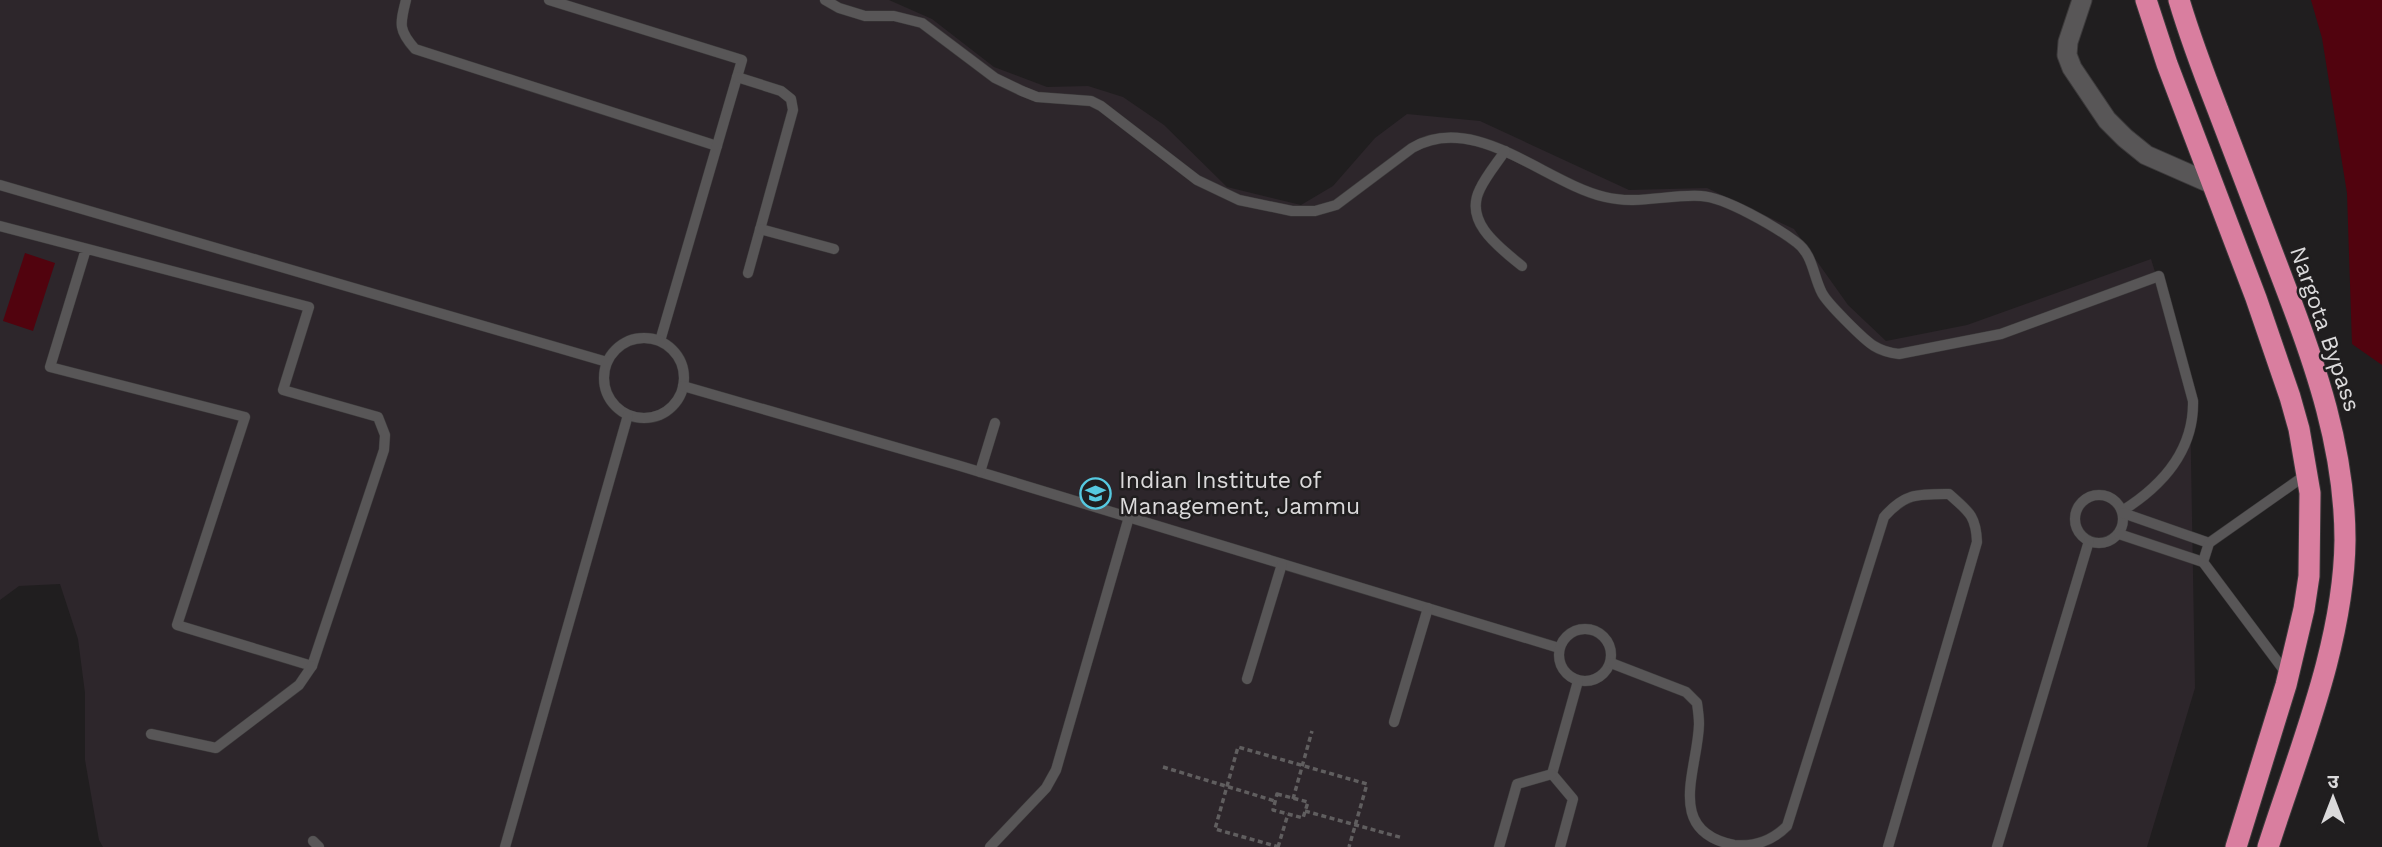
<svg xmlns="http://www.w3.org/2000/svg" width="2382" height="847" font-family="'Work Sans','Noto Sans Devanagari',sans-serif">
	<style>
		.built { fill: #2d262b }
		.green { fill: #51030e }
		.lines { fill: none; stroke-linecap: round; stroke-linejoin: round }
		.lane-casing { stroke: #3c3a3b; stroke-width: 11 }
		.street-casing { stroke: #3c3a3b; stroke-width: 21 }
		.highway-casing { stroke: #3c3a3b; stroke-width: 23 }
		.path { stroke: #605e5f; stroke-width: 3.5; stroke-dasharray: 5 3.5; stroke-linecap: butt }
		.lane { stroke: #585657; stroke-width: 10 }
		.street { stroke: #585657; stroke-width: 19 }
		.highway { stroke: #d97e9f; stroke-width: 21 }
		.labels { text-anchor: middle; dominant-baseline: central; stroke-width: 5; stroke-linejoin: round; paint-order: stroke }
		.street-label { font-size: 23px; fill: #dbdadb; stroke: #201e1f }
		.poi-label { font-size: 23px; fill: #dbdadb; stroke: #201e1f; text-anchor: start }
	</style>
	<rect width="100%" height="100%" fill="#201e1f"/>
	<polygon class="built" points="0,0 889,0 932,19 994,67 1047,87 1088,86 1123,97 1164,125 1227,187 1301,205 1333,186 1375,138 1407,114 1480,121 1629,190 1707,188 1794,229 1848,305 1886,341 1967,325 2151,259 2180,352 2190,403 2195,688 2147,847 103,847 99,840 85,760 85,693 78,639 60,584 19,586 0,600"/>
	<g class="green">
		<polygon points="2311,0 2382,0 2382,365 2352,344 2347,193 2322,38"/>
		<polygon points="25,253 55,263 33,331 3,321"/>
	</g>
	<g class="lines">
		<defs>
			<g id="lane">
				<path d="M406 0C400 24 398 30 415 49L717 146"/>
				<polyline points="549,0 742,60 660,341"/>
				<path d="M825 0 839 8 865 16H894L922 23 995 78 1022 91 1037 97 1091 101 1101 106 1197 180 1239 200 1292 211H1315L1336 205 1412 148C1475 111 1545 183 1605 197 1637 205 1669 194 1701 196 1725 197 1776 227 1796 242 1813 254 1813 276 1822 293 1827 303 1864 340 1874 346 1882 351 1890 353 1899 354L2001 334 2159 276 2193 401C2194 451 2162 486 2122 511"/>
				<polyline points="737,77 781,91 791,99 793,110 748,273"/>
				<path d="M1505 151C1497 163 1486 176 1480 189 1463 222 1500 248 1522 266"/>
				<polyline points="0,185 607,362"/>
				<polyline points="0,226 309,307 283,390 378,417 385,435 384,450 312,666 177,625 245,417 50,367 86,249"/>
				<polyline points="760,229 834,249"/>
				<circle cx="644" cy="378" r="40"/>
				<polyline points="683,386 957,465 1559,648"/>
				<polyline points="980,472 995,423"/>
				<circle cx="2099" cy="519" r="24"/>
				<polyline points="2123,513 2209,543"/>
				<polyline points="2119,534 2203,562"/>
				<circle cx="1585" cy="655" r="26"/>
				<path d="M1611 663 1686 692 1697 703C1698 710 1699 717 1699 724 1698 770 1664 831 1734 845 1755 847 1773 840 1787 826L1884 517C1905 493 1918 494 1949 494 1968 511 1976 515 1977 542L1888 847"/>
				<polyline points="2286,673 2203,562 2209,543 2307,474"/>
				<polyline points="1247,679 1282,564"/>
				<polyline points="1394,722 1428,608"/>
				<polyline points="151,734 216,748 299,685 312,666"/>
				<polyline points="1552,774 1578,681"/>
				<polyline points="1552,774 1573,799 1560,847"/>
				<polyline points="313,841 319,847"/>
				<polyline points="505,847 628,415"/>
				<polyline points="990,847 1046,788 1056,770 1129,517"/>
				<polyline points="1499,847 1517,784 1552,774"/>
				<polyline points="1997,847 2089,541"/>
			</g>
			<polyline id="street" points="2082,0 2068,42 2067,55 2072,68 2107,120 2125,138 2146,155 2212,184"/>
			<g id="highway">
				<polyline points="2146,0 2167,64 2256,298 2290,397 2299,429 2310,493 2309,576 2304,609 2286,685 2236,847"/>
				<path d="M2179 0C2190 37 2204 74 2218 110 2240 168 2262 226 2284 283 2316 366 2345 450 2345 540 2344 643 2299 750 2268 847"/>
			</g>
		</defs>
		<use href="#lane" class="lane-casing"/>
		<use href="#street" class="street-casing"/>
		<use href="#highway" class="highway-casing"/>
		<g class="path">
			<polyline points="1163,767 1275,801"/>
			<polygon points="1277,794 1308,802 1303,818 1273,810"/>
			<polyline points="1293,799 1312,731"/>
			<polyline points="1305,811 1403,838"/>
			<polyline points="1278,847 1288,814"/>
			<polyline points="1279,847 1215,829 1238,747 1367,784 1349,847"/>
		</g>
		<use href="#lane" class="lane"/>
		<use href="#street" class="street"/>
		<use href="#highway" class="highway"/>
	</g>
	<defs>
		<symbol id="university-ring" viewBox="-11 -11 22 22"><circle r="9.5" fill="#201e1f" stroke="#56c9e0" stroke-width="1.5"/><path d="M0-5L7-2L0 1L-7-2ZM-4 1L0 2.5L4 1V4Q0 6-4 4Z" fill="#56c9e0"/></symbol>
	</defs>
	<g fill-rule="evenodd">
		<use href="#university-ring" x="1078" y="476" width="35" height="35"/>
	</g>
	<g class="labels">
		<g class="street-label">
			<text transform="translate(2325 329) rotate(71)">Nargota Bypass</text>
		</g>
		<g class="poi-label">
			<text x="1119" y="480">Indian Institute of<tspan x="1119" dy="26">Management, Jammu</tspan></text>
		</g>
	</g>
	<g transform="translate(2333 798)" stroke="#201e1f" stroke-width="5" paint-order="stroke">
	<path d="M0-5L12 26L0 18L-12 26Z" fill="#dbdadb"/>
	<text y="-10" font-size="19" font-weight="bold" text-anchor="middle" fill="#dbdadb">उ</text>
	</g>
</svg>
